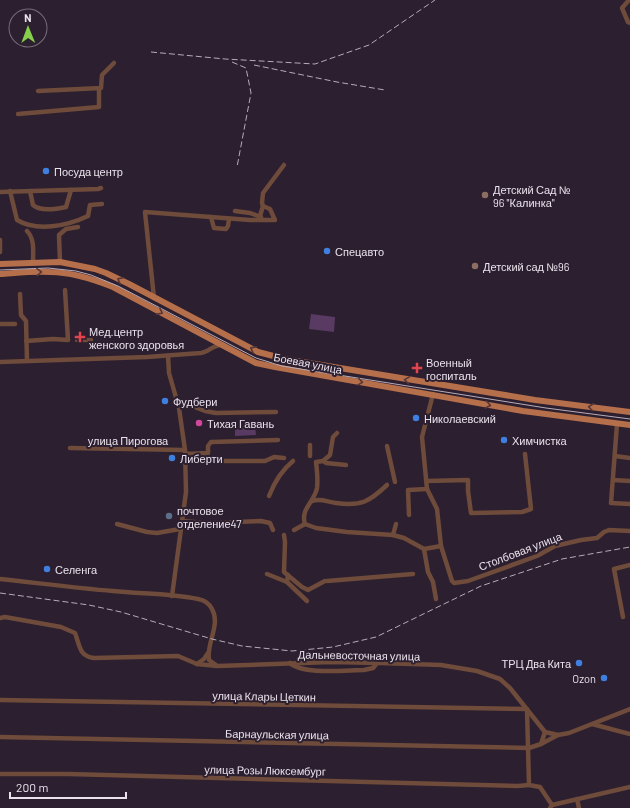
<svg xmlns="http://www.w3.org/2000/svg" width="630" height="808" font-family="Barlow,sans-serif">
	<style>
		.green { fill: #593a62 }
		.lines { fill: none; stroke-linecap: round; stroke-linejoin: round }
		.minor { stroke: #6e4b3a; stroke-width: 4.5 }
		.major { stroke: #b66f4b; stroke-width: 6 }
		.tram { stroke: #b6acb9; stroke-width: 1 }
		.rail { stroke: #b6acb9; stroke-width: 1; stroke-dasharray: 6 3; stroke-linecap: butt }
		.oneway { stroke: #553737 }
		.shop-dot { fill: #3f7fe0; stroke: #2c1f2f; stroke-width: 1.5 }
		.education-dot { fill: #8d6e63; stroke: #2c1f2f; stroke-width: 1.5 }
		.health-dot { fill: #e0444e; stroke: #2c1f2f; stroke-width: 1.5 }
		.hotel-dot { fill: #d1479c; stroke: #2c1f2f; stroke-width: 1.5 }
		.service-dot { fill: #5c6f8a; stroke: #2c1f2f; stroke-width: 1.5 }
		.labels { text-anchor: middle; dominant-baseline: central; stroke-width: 4; stroke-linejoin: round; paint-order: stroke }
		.poi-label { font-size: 11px; fill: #eae2ed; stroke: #2c1f2f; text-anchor: start }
		.street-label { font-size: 11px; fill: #eae2ed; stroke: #2c1f2f }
	</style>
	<rect width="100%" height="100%" fill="#2c1f2f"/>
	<g class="green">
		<polygon points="311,314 335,317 334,332 309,329"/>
		<polygon points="255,426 256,435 235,436 235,427"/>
	</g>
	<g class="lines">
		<g class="minor">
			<polyline points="629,0 622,8 628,22 630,23"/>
			<polyline points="38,91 101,88 102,75 114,63"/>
			<polyline points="18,114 99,107 99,89"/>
			<path d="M10 191 17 220C37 232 67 226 88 216L90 205 102 204"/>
			<path d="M30 191 33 205C41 212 57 209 66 207L71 190"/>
			<polyline points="0,192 98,189 101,188"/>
			<polyline points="235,211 250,213 261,217"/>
			<polyline points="260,216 263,206 262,203 263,193 284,165"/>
			<polyline points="211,217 214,228 226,229 228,226 229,219"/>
			<path d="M27 231C35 239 33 252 33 262"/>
			<polyline points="0,240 0,252"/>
			<polyline points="60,262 59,235 66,229 78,227"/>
			<polyline points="20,294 21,315 26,321 27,361"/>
			<polyline points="154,298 145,212 250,220 275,220 270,209 263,206"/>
			<polyline points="0,324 15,324"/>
			<polyline points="77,340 91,340"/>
			<polyline points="26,341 53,339 68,340 65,290"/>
			<polyline points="168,356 169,373 179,408 185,450 186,492 172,596"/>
			<path d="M0 362 147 357 201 353C209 352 213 345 221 345"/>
			<polyline points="178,406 192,406 205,411 216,413 276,412"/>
			<polyline points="617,424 611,503 630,504"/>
			<path d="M337 433 333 437 330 455 323 461 316 462C317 470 318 480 317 488 315 501 300 509 305 524L316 528 347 532 393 535 404 538 424 549 441 546"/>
			<polyline points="310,445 310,456"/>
			<polyline points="387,446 395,482"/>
			<polyline points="70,448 185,450"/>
			<polyline points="185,454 208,453 208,446 211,442 278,440"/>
			<polyline points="201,454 211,461 265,461 274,457 284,458"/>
			<polyline points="615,456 630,458"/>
			<polyline points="323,461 326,463 346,465"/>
			<polyline points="613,480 630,481"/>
			<polyline points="426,481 468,480 468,491 471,513 522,512 531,509 525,454"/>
			<polyline points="427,489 437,509 441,546 452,581 454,583 468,581 537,556 555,546 581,540 597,538 604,532 609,530 630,531"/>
			<path d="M269 496C274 483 282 470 293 461"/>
			<path d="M312 501C321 498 327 502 336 503 361 507 370 501 387 485"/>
			<polyline points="409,515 408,490 427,489 422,437 433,394"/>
			<polyline points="182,521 206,523 261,521 270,523 273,530"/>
			<polyline points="117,524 147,532 157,533 180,529"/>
			<polyline points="294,530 305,524"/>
			<polyline points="284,535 285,542 284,572 302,587 308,590 325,581"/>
			<polyline points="393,535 396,524"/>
			<polyline points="424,549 428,572 433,582 436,599"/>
			<polyline points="267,574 287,582"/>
			<polyline points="288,575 287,582 307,601"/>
			<path d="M0 579C38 583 75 588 113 591 141 594 170 593 198 599 204 600 209 603 212 609 221 625 206 643 209 660L216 665"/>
			<polyline points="327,581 413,574"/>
			<polyline points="623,617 614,569 630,565"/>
			<path d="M0 618 5 617 61 627 75 633C80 646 79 656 94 658L178 656 197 664 217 666 331 662 380 663 441 665 477 671 500 679 510 688 545 732 558 735 569 733 630 709"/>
			<path d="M290 663C303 675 346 670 364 670L373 668 377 663"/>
			<polyline points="197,664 204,659 208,653"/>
			<polyline points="0,700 527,709 529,785 540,787 552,805 550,808"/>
			<polyline points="592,724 630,734"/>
			<polyline points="0,737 529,748 541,744 545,732"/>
			<polyline points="541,744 558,735"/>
			<polyline points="0,774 68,774 518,786 529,785"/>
			<polyline points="577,799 579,808"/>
			<polyline points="552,805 630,787"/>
		</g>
		<g class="major">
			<polyline points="0,264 60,262 95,269 106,273 129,284 258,352 285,359 535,400 630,412"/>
			<path d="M0 274C16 273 33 271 50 272 72 272 93 279 113 287L256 363 275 367 523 411 630 425"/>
		</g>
		<polyline class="tram" points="0,270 48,268 76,271 91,275 118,286 256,358 282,366 546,408 630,419"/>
		<g class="rail">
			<polyline points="151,52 225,59 315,64 369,45 435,0"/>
			<polyline points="232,62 246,68 251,93 237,167"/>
			<polyline points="254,65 337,82 385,90"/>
			<polyline points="0,593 89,605 121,612 212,639 242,646 292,651 333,647 376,637 481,586 562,559 630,547"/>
		</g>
	</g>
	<defs><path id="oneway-chevron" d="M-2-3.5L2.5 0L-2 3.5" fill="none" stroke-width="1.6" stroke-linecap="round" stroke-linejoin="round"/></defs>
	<g class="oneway">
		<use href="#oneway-chevron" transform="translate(39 272) rotate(-2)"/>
		<use href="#oneway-chevron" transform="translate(120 280) rotate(-153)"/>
		<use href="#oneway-chevron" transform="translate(160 312) rotate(28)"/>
		<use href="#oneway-chevron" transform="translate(253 349) rotate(-153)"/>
		<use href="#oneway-chevron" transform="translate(407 380) rotate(-171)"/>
		<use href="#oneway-chevron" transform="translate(360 382) rotate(9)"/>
		<use href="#oneway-chevron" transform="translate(488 405) rotate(11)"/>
		<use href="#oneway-chevron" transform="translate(591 407) rotate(-173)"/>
	</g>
	<g class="shop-dot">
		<circle cx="46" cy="171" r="4"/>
		<circle cx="327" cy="251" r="4"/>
		<circle cx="165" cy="401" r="4"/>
		<circle cx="416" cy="418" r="4"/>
		<circle cx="504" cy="440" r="4"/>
		<circle cx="172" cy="458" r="4"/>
		<circle cx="47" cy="569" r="4"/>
		<circle cx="579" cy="663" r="4"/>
		<circle cx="604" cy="678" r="4"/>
	</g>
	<g class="education-dot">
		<circle cx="485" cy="195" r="4"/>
		<circle cx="475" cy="266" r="4"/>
	</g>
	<g class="health-dot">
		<path d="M78 331h4v4h4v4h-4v4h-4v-4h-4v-4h4z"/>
		<path d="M415 362h4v4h4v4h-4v4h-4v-4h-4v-4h4z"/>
	</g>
	<circle class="hotel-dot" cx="199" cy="423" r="4"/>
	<circle class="service-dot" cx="169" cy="516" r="4"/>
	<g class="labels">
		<g class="poi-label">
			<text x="54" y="171">Посуда центр</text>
			<text x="493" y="189">Детский Сад №<tspan x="493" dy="13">96 "Калинка"</tspan></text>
			<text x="335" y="251">Спецавто</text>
			<text x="483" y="266">Детский сад №96</text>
			<text x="89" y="331">Мед.центр<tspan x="89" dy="13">женского здоровья</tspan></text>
			<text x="426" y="362">Военный<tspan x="426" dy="13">госпиталь</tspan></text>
			<text x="173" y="401">Фудбери</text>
			<text x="424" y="418">Николаевский</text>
			<text x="207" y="423">Тихая Гавань</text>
			<text x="512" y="440">Химчистка</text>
			<text x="180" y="458">Либерти</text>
			<text x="177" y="510">почтовое<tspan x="177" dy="13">отделение47</tspan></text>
			<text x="55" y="569">Селенга</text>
			<text x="571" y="663" text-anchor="end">ТРЦ Два Кита</text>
			<text x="596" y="678" text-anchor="end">Ozon</text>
		</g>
		<g class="street-label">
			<text transform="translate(308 363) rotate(11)">Боевая улица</text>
			<text x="128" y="440">улица Пирогова</text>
			<text transform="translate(520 551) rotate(-21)">Столбовая улица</text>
			<text transform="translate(359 655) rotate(1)">Дальневосточная улица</text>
			<text transform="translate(264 696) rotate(1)">улица Клары Цеткин</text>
			<text transform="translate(277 734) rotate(1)">Барнаульская улица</text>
			<text transform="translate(265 770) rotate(1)">улица Розы Люксембург</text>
		</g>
	</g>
	<g transform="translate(28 28) rotate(359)"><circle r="19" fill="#2c1f2f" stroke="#786d7b"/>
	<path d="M0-3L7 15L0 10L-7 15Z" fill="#85cf4c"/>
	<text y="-6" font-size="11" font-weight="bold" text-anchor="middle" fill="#eae2ed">N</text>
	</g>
	<path d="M10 792v6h116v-6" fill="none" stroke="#eae2ed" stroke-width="2"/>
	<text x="16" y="792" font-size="12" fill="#eae2ed" stroke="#2c1f2f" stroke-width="3" paint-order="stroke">200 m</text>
</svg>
